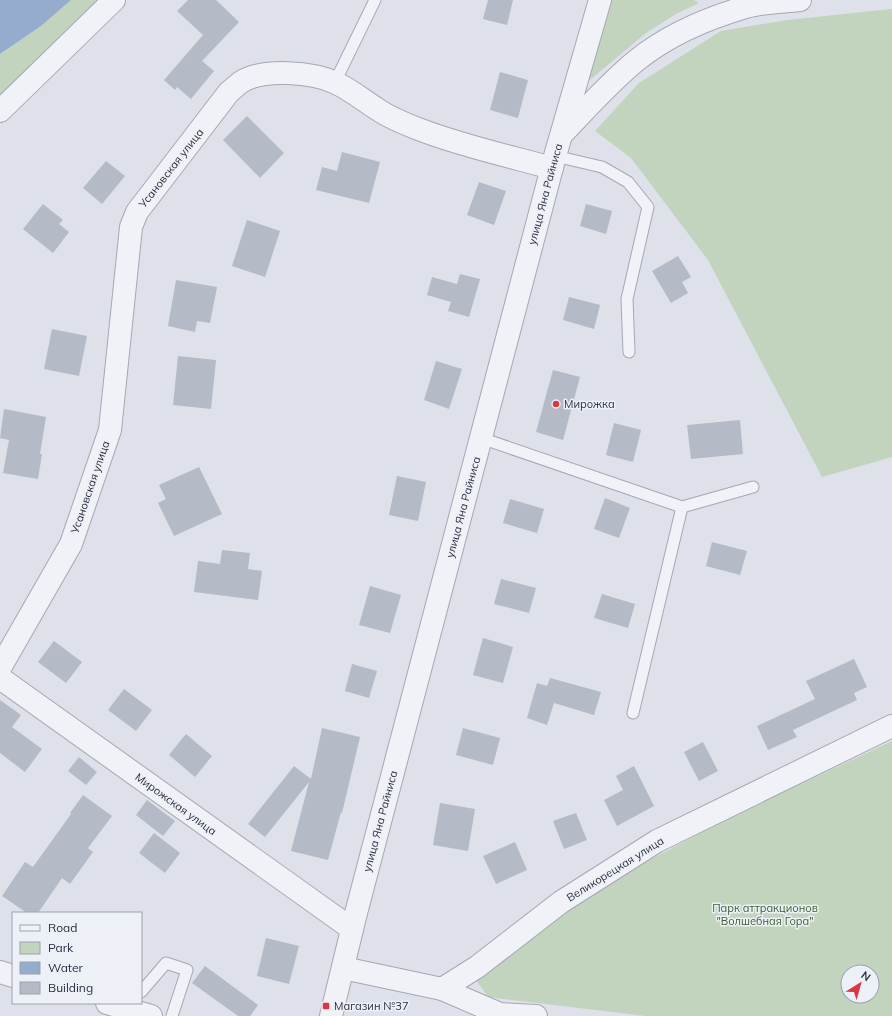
<svg xmlns="http://www.w3.org/2000/svg" width="892" height="1016" font-family="Mulish,sans-serif">
	<style>
		.green { fill: #c2d3be; fill-rule: evenodd }
		.water { fill: #95accc }
		.building { fill: #b4bac6 }
		.lines { fill: none; stroke-linecap: round; stroke-linejoin: round }
		.service-casing { stroke: #a3a8b3; stroke-width: 13 }
		.minor-casing { stroke: #a3a8b3; stroke-width: 24 }
		.tertiary-casing { stroke: #a3a8b3; stroke-width: 24 }
		.service { stroke: #f1f2f7; stroke-width: 11 }
		.minor { stroke: #f1f2f7; stroke-width: 22 }
		.tertiary { stroke: #f1f2f7; stroke-width: 22 }
		.poi-dot { fill: #da3745; stroke: #edf0f6; stroke-width: 1.5 }
		.labels { text-anchor: middle; dominant-baseline: central; stroke-width: 3; stroke-linejoin: round; paint-order: stroke }
		.street-label { font-size: 11px; fill: #262e41; stroke: #edf0f6 }
		.poi-label { font-size: 11px; fill: #262e41; stroke: #edf0f6; text-anchor: start }
		.park-label { font-size: 11px; fill: #375e32; stroke: #edf0f6 }
	</style>
	<rect width="100%" height="100%" fill="#dee1e9"/>
	<g class="green">
		<polygon points="71,0 99,0 66,30 0,96 0,54 41,26"/>
		<polygon points="608,0 694,0 699,3 676,14 646,33 585,84"/>
		<polygon points="892,9 892,457 822,477 708,260 631,158 595,131 639,83 721,31 787,20"/>
		<path d="M892 741V1016H646L488 997 474 977 597 888 721 822ZM848 972H872V996H848Z"/>
	</g>
	<polygon class="water" points="0,0 71,0 41,26 0,54"/>
	<g class="building">
		<polygon points="188,0 216,0 239,22 202,61 214,71 191,99 177,87 175,90 164,80 203,35 177,11"/>
		<polygon points="488,0 513,0 507,25 483,19"/>
		<polygon points="500,72 528,80 518,118 490,110"/>
		<polygon points="247,116 284,153 260,178 223,140"/>
		<polygon points="342,152 380,162 369,203 316,190 322,167 337,171"/>
		<polygon points="106,161 125,176 102,204 83,188"/>
		<polygon points="479,182 506,191 494,225 467,215"/>
		<polygon points="43,204 63,220 59,224 69,232 53,253 23,229"/>
		<polygon points="586,204 612,211 606,234 580,226"/>
		<polygon points="247,220 280,231 265,277 232,266"/>
		<polygon points="678,256 691,277 682,282 688,293 671,303 652,271"/>
		<polygon points="460,274 480,279 469,317 448,311 451,302 427,295 432,277 457,284"/>
		<polygon points="176,280 217,287 210,323 197,321 195,332 168,326"/>
		<polygon points="569,297 600,305 594,329 563,320"/>
		<polygon points="52,329 87,336 79,376 44,369"/>
		<polygon points="178,356 216,360 211,409 173,405"/>
		<polygon points="436,361 462,369 449,409 424,400"/>
		<polygon points="553,370 580,377 563,440 536,432"/>
		<polygon points="4,409 46,417 40,454 42,454 38,479 3,473 9,440 0,438"/>
		<polygon points="740,420 743,454 691,459 687,425"/>
		<polygon points="614,423 641,430 633,462 606,455"/>
		<polygon points="199,467 222,514 174,536 158,503 166,499 159,485"/>
		<polygon points="397,476 426,482 418,521 389,515"/>
		<polygon points="605,498 630,508 619,538 594,529"/>
		<polygon points="510,499 544,509 537,533 503,523"/>
		<polygon points="712,542 747,551 740,575 706,566"/>
		<polygon points="222,550 250,553 248,569 262,571 258,600 194,592 198,561 220,564"/>
		<polygon points="501,579 536,588 529,613 494,604"/>
		<polygon points="370,586 401,595 390,633 359,625"/>
		<polygon points="602,594 635,604 628,628 594,618"/>
		<polygon points="483,638 513,647 503,683 473,675"/>
		<polygon points="54,641 82,662 66,683 38,662"/>
		<polygon points="854,659 867,687 854,693 857,700 793,730 797,737 768,750 757,726 815,699 806,681"/>
		<polygon points="352,664 377,671 369,698 345,691"/>
		<polygon points="550,678 601,692 594,715 554,703 547,725 527,718 537,683 547,686"/>
		<polygon points="124,689 152,710 136,731 108,710"/>
		<polygon points="0,700 21,715 12,727 42,749 25,772 0,753"/>
		<polygon points="322,728 360,737 342,813 341,812 328,860 291,851 309,782 265,837 248,824 294,766 311,779"/>
		<polygon points="463,728 500,738 493,765 456,755"/>
		<polygon points="186,734 212,756 195,777 169,755"/>
		<polygon points="703,742 718,771 699,781 684,752"/>
		<polygon points="79,757 97,772 86,785 68,771"/>
		<polygon points="634,766 654,806 617,826 604,800 623,790 616,776"/>
		<polygon points="83,795 112,816 88,848 93,852 70,884 62,878 38,913 27,913 2,896 25,862 33,867 71,814 70,813"/>
		<polygon points="147,800 175,821 163,836 136,815"/>
		<polygon points="440,803 475,809 468,851 433,845"/>
		<polygon points="576,813 587,840 564,849 553,821"/>
		<polygon points="154,833 180,853 165,873 139,853"/>
		<polygon points="515,842 527,870 496,884 483,856"/>
		<polygon points="266,938 299,946 289,984 257,976"/>
		<polygon points="205,966 258,1005 250,1016 238,1016 192,983"/>
	</g>
	<g class="lines">
		<defs>
			<g id="service">
				<polyline points="335,82 375,0"/>
				<polyline points="555,156 602,167 628,182 648,207 627,299 629,352"/>
				<polyline points="481,438 682,507 633,713"/>
				<polyline points="682,507 753,487"/>
				<polyline points="141,992 166,963 187,970 172,1016"/>
			</g>
			<g id="minor">
				<polyline points="0,111 114,0"/>
				<path d="M0 668 71 544 110 430 131 227 137 212 229 92C233 89 237 85 241 82 263 68 313 72 336 83 351 90 363 100 377 109 390 118 405 124 421 130 463 146 508 156 552 168"/>
				<polyline points="0,678 352,929"/>
				<polyline points="343,968 442,989 500,1014 536,1016"/>
				<polyline points="0,972 13,976"/>
				<polyline points="442,989 477,967 561,902 657,841 892,726"/>
				<polyline points="107,1003 151,1016"/>
			</g>
			<g id="tertiary">
				<path d="M563 133C587 108 610 82 637 60 667 36 708 18 746 7 763 2 783 2 800 0"/>
				<polyline points="331,1016 355,917 555,156 600,0"/>
			</g>
		</defs>
		<use href="#service" class="service-casing"/>
		<use href="#minor" class="minor-casing"/>
		<use href="#tertiary" class="tertiary-casing"/>
		<use href="#service" class="service"/>
		<use href="#minor" class="minor"/>
		<use href="#tertiary" class="tertiary"/>
	</g>
	<g class="poi-dot">
		<circle cx="556" cy="404" r="4"/>
		<rect x="322" y="1002" width="8" height="8" rx="2"/>
	</g>
	<g class="labels">
		<g class="street-label">
			<text transform="translate(171 168) rotate(-52)">Усановская улица</text>
			<text transform="translate(545 194) rotate(-75)">улица Яна Райниса</text>
			<text transform="translate(90 487) rotate(-71)">Усановская улица</text>
			<text transform="translate(463 507) rotate(-75)">улица Яна Райниса</text>
			<text transform="translate(176 804) rotate(36)">Мирожская улица</text>
			<text transform="translate(380 821) rotate(-75)">улица Яна Райниса</text>
			<text transform="translate(615 869) rotate(-32)">Великорецкая улица</text>
		</g>
		<g class="poi-label">
			<text x="564" y="404">Мирожка</text>
			<text x="334" y="1006">Магазин №37</text>
		</g>
		<g class="park-label">
			<text x="765" y="908">Парк аттракционов<tspan x="765" dy="13">"Волшебная Гора"</tspan></text>
		</g>
	</g>
	<rect x="12" y="912" width="130" height="92" fill="#edf0f6" stroke="#9da2ae"/>
	<rect x="20" y="925" width="20" height="6" fill="#f1f2f7" stroke="#9da2ae"/>
	<text x="48" y="932" font-size="12" fill="#262e41">Road</text>
	<rect x="20" y="942" width="20" height="12" fill="#c2d3be" stroke="#9da2ae"/>
	<text x="48" y="952" font-size="12" fill="#262e41">Park</text>
	<rect x="20" y="962" width="20" height="12" fill="#95accc" stroke="#9da2ae"/>
	<text x="48" y="972" font-size="12" fill="#262e41">Water</text>
	<rect x="20" y="982" width="20" height="12" fill="#b4bac6" stroke="#9da2ae"/>
	<text x="48" y="992" font-size="12" fill="#262e41">Building</text>
	<g transform="translate(860 984) rotate(37)"><circle r="19" fill="#edf0f6" stroke="#9da2ae"/>
	<path d="M0-3L7 15L0 10L-7 15Z" fill="#da3745"/>
	<text y="-6" font-size="11" font-weight="bold" text-anchor="middle" fill="#262e41">N</text>
	</g>
</svg>
